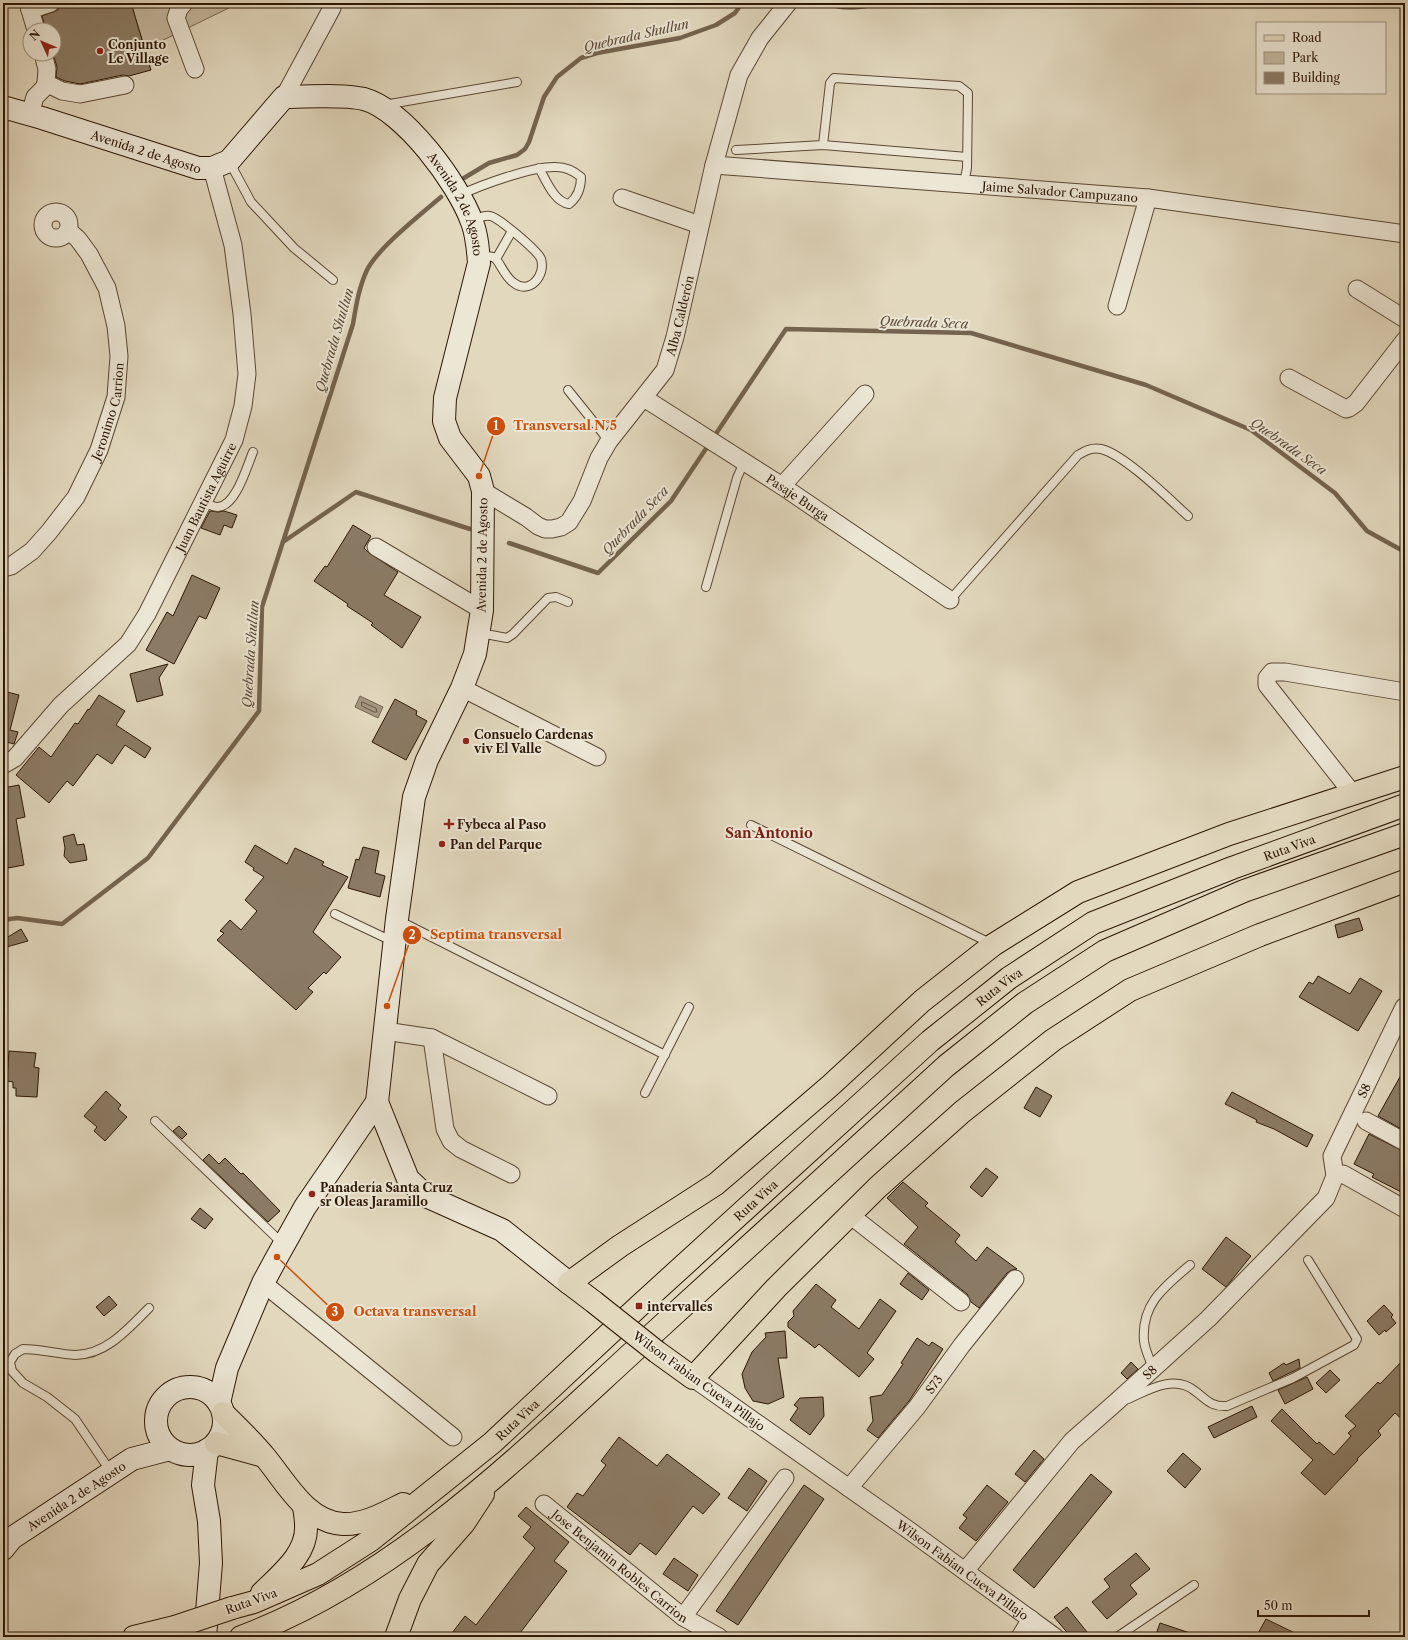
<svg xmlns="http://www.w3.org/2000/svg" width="1408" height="1640" font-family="'Libre Caslon Text',serif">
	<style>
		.green { fill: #c3b79f; stroke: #786752 }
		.water { fill: #a4967f; stroke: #74634e }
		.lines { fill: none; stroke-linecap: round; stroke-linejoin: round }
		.shore { stroke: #685642; stroke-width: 1 }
		.stream { stroke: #74634e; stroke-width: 4.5 }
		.building { fill: #8b7b65; stroke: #2d1705 }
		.lane-casing { stroke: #5a4733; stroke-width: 10 }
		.street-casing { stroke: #5a4733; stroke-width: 19 }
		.secondary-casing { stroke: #2d1705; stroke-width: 24 }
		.primary-casing { stroke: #2d1705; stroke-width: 24 }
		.highway-casing { stroke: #2d1705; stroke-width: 24 }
		.lane { stroke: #ece6d5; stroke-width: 8 }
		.street { stroke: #ece6d5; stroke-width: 17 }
		.secondary { stroke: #ece6d5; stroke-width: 22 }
		.primary { stroke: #e2d8be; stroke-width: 22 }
		.highway { stroke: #e2d8be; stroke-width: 22 }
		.primary-bridge-casing { stroke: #2d1705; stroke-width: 24; stroke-linecap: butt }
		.highway-bridge-casing { stroke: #2d1705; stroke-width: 24; stroke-linecap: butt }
		.primary-bridge { stroke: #e2d8be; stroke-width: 22 }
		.highway-bridge { stroke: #e2d8be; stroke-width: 22 }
		.poi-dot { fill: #8f2418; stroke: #ece6d5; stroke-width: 1.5 }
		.labels { text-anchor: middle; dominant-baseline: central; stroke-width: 4; stroke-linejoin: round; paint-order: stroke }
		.poi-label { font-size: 12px; font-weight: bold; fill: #2d1705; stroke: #ece6d5; text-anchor: start }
		.street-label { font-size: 12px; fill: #2d1705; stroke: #ece6d5 }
		.water-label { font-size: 13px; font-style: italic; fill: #5d4a36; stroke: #ece6d5 }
		.quarter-label { font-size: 14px; font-weight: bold; fill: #7a1f14; stroke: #ece6d5 }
		.leader { fill: none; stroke: #cc4f0b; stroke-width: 1.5 }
		.callout-dot { fill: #cc4f0b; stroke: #ece6d5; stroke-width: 1.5 }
		.mark-label { font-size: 12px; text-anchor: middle; font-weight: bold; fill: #fff }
		.callout-label { font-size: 13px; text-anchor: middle; font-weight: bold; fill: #cc4f0b; stroke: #ece6d5; stroke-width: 4; stroke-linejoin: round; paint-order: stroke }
	</style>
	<rect width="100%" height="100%" fill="#e2d8be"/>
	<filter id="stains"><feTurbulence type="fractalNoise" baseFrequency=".005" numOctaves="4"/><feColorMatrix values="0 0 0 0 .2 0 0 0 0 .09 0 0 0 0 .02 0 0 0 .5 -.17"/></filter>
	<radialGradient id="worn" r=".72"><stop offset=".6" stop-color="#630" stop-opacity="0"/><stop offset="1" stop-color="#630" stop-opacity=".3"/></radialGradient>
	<polygon class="green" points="131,3 239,3 145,49"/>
	<polygon class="water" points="360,696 383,707 378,718 355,707"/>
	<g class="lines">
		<polygon class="shore" points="362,702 376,708 377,712 374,712 362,706"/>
		<g class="stream">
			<path d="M827 3C844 11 863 7 880 3"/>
			<polyline points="464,178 489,163 517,155 525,149 529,142 544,97 557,77 581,58 597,53 680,38 716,25 735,13 742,3"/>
			<polyline points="283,542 356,492 470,529"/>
			<polyline points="509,543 598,573 671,501 786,329 971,333 1146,385 1251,430 1335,493 1367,531 1405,552"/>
			<path d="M3 920 17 918 62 924 148 858 259 711 262 607 353 324C356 306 359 287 367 270 378 248 421 214 441 197"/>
		</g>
	</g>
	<g class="building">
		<polygon points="61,3 131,3 151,70 129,76 123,75 80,84 65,81 56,77 57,67 53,54 54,30 46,30 42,16 58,10"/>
		<polygon points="210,511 218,512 224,511 237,515 232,528 224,525 220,535 201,528"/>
		<polygon points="353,525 371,536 364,548 368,552 398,572 384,595 421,617 402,648 371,625 373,623 347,606 348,604 314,581 325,566 327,567"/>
		<polygon points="192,575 220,588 206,619 199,616 174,664 146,650 167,612 173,616"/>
		<polygon points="168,664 159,678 163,695 137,702 130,674"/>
		<polygon points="3,691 19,695 10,730 18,732 14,744 3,741"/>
		<polygon points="99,695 125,711 116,725 151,748 145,758 125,745 112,764 97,754 73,786 67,781 49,803 16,775 39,747 51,757 75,723 78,724 88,709 89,710"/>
		<polygon points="395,699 417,711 416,715 427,721 406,760 372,742"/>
		<polygon points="19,785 25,817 16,819 24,865 3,869 3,788"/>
		<polygon points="74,834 77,845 84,844 87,860 70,863 64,856 65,848 63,837"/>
		<polygon points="255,845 287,864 295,848 324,862 322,865 348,877 313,932 341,957 326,974 324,972 308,988 313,992 296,1010 217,940 224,933 220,931 230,920 241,930 257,911 245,900 264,877 253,870 254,868 245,862"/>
		<polygon points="363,847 379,851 375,873 385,876 380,897 348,888 356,859 359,860"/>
		<polygon points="1359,918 1363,930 1338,938 1335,925"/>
		<polygon points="21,929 28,941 3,948 3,940"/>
		<polygon points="1318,976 1350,994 1360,978 1382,991 1358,1031 1299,997 1309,982 1313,984"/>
		<polygon points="9,1051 36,1053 34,1067 39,1068 37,1097 16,1096 16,1088 13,1088 13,1082 7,1081"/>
		<polygon points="1405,1068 1405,1131 1378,1116"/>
		<polygon points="1036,1087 1052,1096 1040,1117 1024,1108"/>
		<polygon points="106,1091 121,1105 118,1109 127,1117 105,1141 94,1131 97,1127 84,1116"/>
		<polygon points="1232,1092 1313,1135 1307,1147 1274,1129 1256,1122 1257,1120 1225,1104"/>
		<polygon points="179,1126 187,1134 182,1139 173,1131"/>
		<polygon points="1369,1134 1405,1152 1405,1194 1372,1177 1374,1174 1354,1164"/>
		<polygon points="209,1154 219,1164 225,1158 241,1174 243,1173 280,1211 268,1222 203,1160"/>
		<polygon points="986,1168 998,1177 982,1197 970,1187"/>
		<polygon points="903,1182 928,1203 925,1206 960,1235 955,1242 976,1261 987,1247 1017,1269 1012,1270 1007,1273 979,1308 971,1302 967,1294 904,1244 918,1227 887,1198"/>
		<polygon points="200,1208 213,1219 205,1229 191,1219"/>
		<polygon points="1226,1237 1251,1256 1226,1287 1202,1269"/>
		<polygon points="908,1273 929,1290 922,1300 900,1284"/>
		<polygon points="816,1284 836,1300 831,1307 859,1329 880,1299 896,1311 867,1353 874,1359 859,1377 819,1344 815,1348 788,1327 788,1322 794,1316 793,1311"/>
		<polygon points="109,1296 117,1305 104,1316 96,1307"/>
		<polygon points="1384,1305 1393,1315 1391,1317 1396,1323 1386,1332 1385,1330 1379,1335 1367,1321"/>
		<polygon points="785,1331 787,1358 778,1358 784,1397 768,1404 753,1401 745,1388 742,1374 752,1352 766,1337 765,1333"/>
		<polygon points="917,1338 929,1346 932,1342 943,1349 909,1401 878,1438 867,1430 873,1421 870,1397 882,1395 903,1364 901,1363"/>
		<polygon points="1405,1358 1405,1422 1395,1413 1378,1431 1381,1435 1357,1459 1358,1460 1325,1495 1301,1473 1313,1460 1271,1421 1282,1409 1317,1444 1319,1442 1334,1455 1351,1436 1348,1433 1356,1426 1345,1416 1378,1382 1380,1384"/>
		<polygon points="1299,1359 1300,1368 1273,1381 1269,1373 1284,1363 1286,1365"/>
		<polygon points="1131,1362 1138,1369 1127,1379 1121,1373"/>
		<polygon points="1330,1370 1340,1380 1326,1393 1316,1383"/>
		<polygon points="1307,1377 1313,1389 1285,1404 1278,1390"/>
		<polygon points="823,1397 824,1416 810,1435 790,1420 798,1408 794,1405 800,1398"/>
		<polygon points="1252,1406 1257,1417 1214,1438 1208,1427"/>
		<polygon points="619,1437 657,1466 667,1454 720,1494 703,1514 693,1506 656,1555 640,1543 630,1555 567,1507 577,1493 583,1496 606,1465 601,1461"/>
		<polygon points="1034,1450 1044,1459 1025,1482 1015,1474"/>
		<polygon points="1183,1453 1201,1469 1185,1488 1167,1471"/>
		<polygon points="749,1468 767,1481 747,1511 728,1498"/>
		<polygon points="1091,1474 1112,1492 1034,1588 1013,1570"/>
		<polygon points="804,1485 824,1499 738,1625 716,1611"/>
		<polygon points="987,1485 1008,1502 976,1541 959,1528 967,1518 963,1515"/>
		<polygon points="526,1507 569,1542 554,1561 567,1571 517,1637 449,1637 465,1616 476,1625 535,1548 523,1537 531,1527 518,1516"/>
		<polygon points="1136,1553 1150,1569 1130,1585 1137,1594 1107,1619 1092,1602 1110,1587 1104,1579"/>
		<polygon points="674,1558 698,1575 688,1591 663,1574"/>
		<polygon points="1067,1607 1091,1637 1071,1637 1054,1617"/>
		<polygon points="1266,1619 1303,1637 1256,1637"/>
		<polygon points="1160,1623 1196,1635 1195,1637 1155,1637"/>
	</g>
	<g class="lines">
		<defs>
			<g id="lane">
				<polyline points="384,105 517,82"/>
				<polyline points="823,145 830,83 834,78 959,86 968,93 967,168 964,183"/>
				<polyline points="736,150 823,145 967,157"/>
				<polyline points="229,161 251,202 294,248 333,280"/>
				<path d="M460 195C481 185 533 166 556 167 565 167 574 171 581 177 581 188 578 197 569 204 554 202 546 180 539 168"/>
				<path d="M472 220C478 218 484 215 490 216 498 217 538 251 541 259 546 275 530 295 514 283 506 278 502 267 496 259L493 257 480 255"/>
				<polyline points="496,259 512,231"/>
				<polyline points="568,390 609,441"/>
				<path d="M203 502C207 504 213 507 218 507 236 506 247 466 253 452"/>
				<polyline points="706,587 737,478 744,462"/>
				<path d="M950 600 1078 455C1085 451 1092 447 1101 449 1124 454 1169 499 1188 516"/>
				<polyline points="480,633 507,638 513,634 548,598 556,597 568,602"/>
				<polyline points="751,825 992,944"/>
				<polyline points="335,914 394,942"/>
				<polyline points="398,920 665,1055"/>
				<polyline points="645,1093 689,1007"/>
				<polyline points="155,1121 283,1244"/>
				<path d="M1153 1368C1150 1360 1145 1350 1144 1341 1141 1304 1164 1287 1190 1265"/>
				<path d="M1128 1399C1148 1390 1174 1374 1195 1391 1207 1400 1211 1407 1227 1406L1293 1378 1354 1345 1357 1339 1308 1260"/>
				<path d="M111 1472 75 1419 47 1397 23 1383 12 1371 10 1362 15 1354 23 1349C40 1349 58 1354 75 1355 106 1355 128 1329 149 1308"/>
				<polyline points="1117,1637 1194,1585"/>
			</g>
			<g id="street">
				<polyline points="28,3 36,30"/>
				<polyline points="184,3 179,9 176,18 195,69"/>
				<polyline points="30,10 51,3"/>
				<polyline points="46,83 62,91 80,94 125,85"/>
				<polyline points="284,97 332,8 332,3"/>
				<polyline points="30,114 35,97 44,88 46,83 47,69 43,54"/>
				<path id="s1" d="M714 165 1148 198 1405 234"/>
				<polyline points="622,198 700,225"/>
				<circle cx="56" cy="225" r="13"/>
				<polyline points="1357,289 1405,319"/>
				<polyline points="1117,306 1148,198"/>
				<polyline points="1289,378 1346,409 1349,408 1356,403 1405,340"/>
				<path id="s2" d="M644 398 782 486 950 600"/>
				<polyline points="782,486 865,394"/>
				<path id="s3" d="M483 491 526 517 538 526 545 529H552L561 527 569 522 582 501 599 458 609 441 665 370 675 337 714 165 739 75 760 38 788 3"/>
				<polyline points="376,547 482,610"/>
				<path id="s4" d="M3 568 11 566 32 551 49 532 76 497 99 450 116 397 119 356 116 326 107 288 89 254 78 239 69 231"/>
				<polyline points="462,688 597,757"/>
				<path id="s5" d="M3 765 15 758 61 705 128 644 147 614 234 440 243 406 247 374 242 314 233 245 212 168"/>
				<polyline points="1353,794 1267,685 1267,678 1272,672 1285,672 1405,692"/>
				<polyline points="385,1031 432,1038 548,1096"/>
				<polyline points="432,1038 445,1129 451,1141 461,1149 511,1174"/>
				<polyline points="1366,1121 1405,1142"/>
				<polyline points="1335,1176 1343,1174 1405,1209"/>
				<polyline points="850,1215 961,1302"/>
				<polyline points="263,1283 453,1437"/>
				<path id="s6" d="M693 1378 910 1531 1055 1637"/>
				<path id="s7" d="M849 1488 917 1407 962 1345 1015 1279"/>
				<path id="s8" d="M544 1504 683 1617 719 1637"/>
				<path id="s9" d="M965 1571 1072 1441 1114 1404 1208 1319 1326 1198 1335 1176 1332 1156 1404 1007"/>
				<polyline points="683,1617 785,1478"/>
				<polyline points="1020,1637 1031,1619"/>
			</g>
			<g id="secondary">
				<path id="s10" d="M3 107 42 118 198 168H212L229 161 284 97C306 97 343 94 364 99 404 110 458 183 472 222 477 235 478 249 479 263L445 398 444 421 450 438 479 476 483 491 482 610 475 654 462 688 427 760 414 797 397 919 377 1102 305 1207 277 1257 263 1283 227 1368 219 1403"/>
				<polyline points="377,1102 408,1179 426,1196 502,1230 569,1283"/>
				<circle cx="190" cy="1421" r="34"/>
				<path id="s11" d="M3 1549 12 1538 132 1459 170 1449"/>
				<polyline points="205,1637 211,1563 209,1521 203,1485 207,1450"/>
			</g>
			<g id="primary">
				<polyline points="594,1302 569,1283 620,1246 716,1184 831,1085 922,1001 993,945 1078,892 1229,834 1405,777"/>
				<polyline points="657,1352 693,1378 776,1288 878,1187 962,1112 1053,1040 1130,990 1260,935 1405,881"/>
			</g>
			<g id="highway">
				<path d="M223 1413C237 1427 252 1441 265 1457 286 1482 306 1522 343 1524 364 1525 385 1513 403 1504"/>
				<polyline points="216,1443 264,1456"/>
				<path d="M262 1593C280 1575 308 1554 306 1525 306 1519 305 1513 304 1507"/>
				<path id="s12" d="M232 1608 254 1602 318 1574 371 1540 492 1443 639 1306 930 1041 1009 978 1093 923 1232 868 1405 805"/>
				<polyline points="134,1637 175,1627"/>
				<path d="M241 1637C399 1578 522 1453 645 1341 745 1249 846 1158 946 1066L1025 1003 1105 951 1244 891 1405 834"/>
				<polyline points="396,1637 410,1599 428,1564 464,1523 483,1494"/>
			</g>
		</defs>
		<use href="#lane" class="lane-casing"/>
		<use href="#street" class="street-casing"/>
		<use href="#secondary" class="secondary-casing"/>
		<use href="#primary" class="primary-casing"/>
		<use href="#highway" class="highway-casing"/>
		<use href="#lane" class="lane"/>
		<use href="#street" class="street"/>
		<use href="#secondary" class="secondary"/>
		<use href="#primary" class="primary"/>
		<use href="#highway" class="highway"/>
		<defs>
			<polyline id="primary-bridge" points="594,1302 657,1352"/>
			<polyline id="highway-bridge" points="175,1627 232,1608"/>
		</defs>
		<use href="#primary-bridge" class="primary-bridge-casing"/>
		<use href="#highway-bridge" class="highway-bridge-casing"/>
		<use href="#primary-bridge" class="primary-bridge"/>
		<use href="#highway-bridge" class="highway-bridge"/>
	</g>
	<g class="poi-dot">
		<circle cx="100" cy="51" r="4"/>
		<circle cx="466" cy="741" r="4"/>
		<path d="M447 818h4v4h4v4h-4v4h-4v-4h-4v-4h4z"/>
		<circle cx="442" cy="844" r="4"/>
		<circle cx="312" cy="1194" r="4"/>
		<rect x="635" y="1302" width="8" height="8" rx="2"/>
	</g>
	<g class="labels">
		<g class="poi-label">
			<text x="108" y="44">Conjunto<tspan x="108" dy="14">Le Village</tspan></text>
			<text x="474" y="734">Consuelo Cardenas<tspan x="474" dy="14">viv El Valle</tspan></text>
			<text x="457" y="824">Fybeca al Paso</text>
			<text x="450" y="844">Pan del Parque</text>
			<text x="320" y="1187">Panadería Santa Cruz<tspan x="320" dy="14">sr Oleas Jaramillo</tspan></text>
			<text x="647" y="1306">intervalles</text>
		</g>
		<g class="street-label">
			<text stroke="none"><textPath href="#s10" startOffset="150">Avenida 2 de Agosto</textPath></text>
			<text stroke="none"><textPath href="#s1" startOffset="347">Jaime Salvador Campuzano</textPath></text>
			<text stroke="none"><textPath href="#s10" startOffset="546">Avenida 2 de Agosto</textPath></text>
			<text stroke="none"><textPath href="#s3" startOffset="336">Alba Calderón</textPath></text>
			<text stroke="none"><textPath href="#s4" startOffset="196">Jeronimo Carrion</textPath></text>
			<text stroke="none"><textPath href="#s5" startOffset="341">Juan Bautista Aguirre</textPath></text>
			<text stroke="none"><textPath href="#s2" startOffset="183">Pasaje Burga</textPath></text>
			<text transform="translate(482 555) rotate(-89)">Avenida 2 de Agosto</text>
			<text stroke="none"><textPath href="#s12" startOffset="1317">Ruta Viva</textPath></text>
			<text stroke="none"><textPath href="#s12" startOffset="993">Ruta Viva</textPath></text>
			<text stroke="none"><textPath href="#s9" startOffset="637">S8</textPath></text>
			<text stroke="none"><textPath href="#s12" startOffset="669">Ruta Viva</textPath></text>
			<text stroke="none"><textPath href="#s9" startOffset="272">S8</textPath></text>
			<text transform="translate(699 1381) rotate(36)">Wilson Fabian Cueva Pillajo</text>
			<text stroke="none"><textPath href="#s7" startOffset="134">S73</textPath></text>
			<text stroke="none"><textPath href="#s12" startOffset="345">Ruta Viva</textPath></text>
			<text stroke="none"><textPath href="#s11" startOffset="91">Avenida 2 de Agosto</textPath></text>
			<text stroke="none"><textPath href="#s8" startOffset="98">Jose Benjamin Robles Carrion</textPath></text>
			<text stroke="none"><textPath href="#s6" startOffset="331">Wilson Fabian Cueva Pillajo</textPath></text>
			<text transform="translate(251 1601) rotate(-20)">Ruta Viva</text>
		</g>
		<g class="water-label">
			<text transform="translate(636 35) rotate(-13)">Quebrada Shullun</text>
			<text transform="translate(924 322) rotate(2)">Quebrada Seca</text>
			<text transform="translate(334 340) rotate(-74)">Quebrada Shullun</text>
			<text transform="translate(1289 446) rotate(35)">Quebrada Seca</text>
			<text transform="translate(635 520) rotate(-46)">Quebrada Seca</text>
			<text transform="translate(250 654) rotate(-86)">Quebrada Shullun</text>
		</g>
		<g class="quarter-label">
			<text x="769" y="833">San Antonio</text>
		</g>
	</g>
	<path class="leader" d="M479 476L496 426M387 1006L412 935M277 1257L335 1312"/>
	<g class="callout-dot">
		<circle cx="479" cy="476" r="4"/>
		<circle cx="387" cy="1006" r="4"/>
		<circle cx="277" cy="1257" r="4"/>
		<circle cx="496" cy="426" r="10"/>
		<circle cx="412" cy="935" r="10"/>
		<circle cx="335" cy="1312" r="10"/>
	</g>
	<g class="mark-label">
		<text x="496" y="430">1</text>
		<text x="412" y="939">2</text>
		<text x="335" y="1316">3</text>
	</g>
	<g class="callout-label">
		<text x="565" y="430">Transversal N°5</text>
		<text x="496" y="939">Septima transversal</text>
		<text x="415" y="1316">Octava transversal</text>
	</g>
	<rect width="1408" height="1640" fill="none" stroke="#e2d8be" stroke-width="16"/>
	<rect x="4" y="4" width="1400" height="1632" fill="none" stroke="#2d1705" stroke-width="2"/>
	<rect x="8" y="8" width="1392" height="1624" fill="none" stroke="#2d1705"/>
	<rect x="1256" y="22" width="130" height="72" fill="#ece6d5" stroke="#a09382"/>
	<rect x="1264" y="35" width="20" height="6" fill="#e2d8be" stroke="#a09382"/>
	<text x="1292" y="42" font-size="12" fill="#2d1705">Road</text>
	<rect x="1264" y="52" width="20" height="12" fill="#c3b79f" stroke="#a09382"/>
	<text x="1292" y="62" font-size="12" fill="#2d1705">Park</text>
	<rect x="1264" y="72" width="20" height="12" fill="#8b7b65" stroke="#a09382"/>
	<text x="1292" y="82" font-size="12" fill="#2d1705">Building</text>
	<g transform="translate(42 42) rotate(314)"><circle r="19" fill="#ece6d5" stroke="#a09382"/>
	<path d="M0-3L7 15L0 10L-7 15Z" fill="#8f2418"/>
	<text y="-6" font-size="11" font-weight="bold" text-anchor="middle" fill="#2d1705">N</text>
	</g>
	<path d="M1258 1610v6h111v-6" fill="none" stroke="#2d1705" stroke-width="2"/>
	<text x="1264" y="1610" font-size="12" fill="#2d1705" stroke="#ece6d5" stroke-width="3" paint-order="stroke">50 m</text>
	<rect width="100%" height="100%" filter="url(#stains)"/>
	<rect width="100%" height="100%" fill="url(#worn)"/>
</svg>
